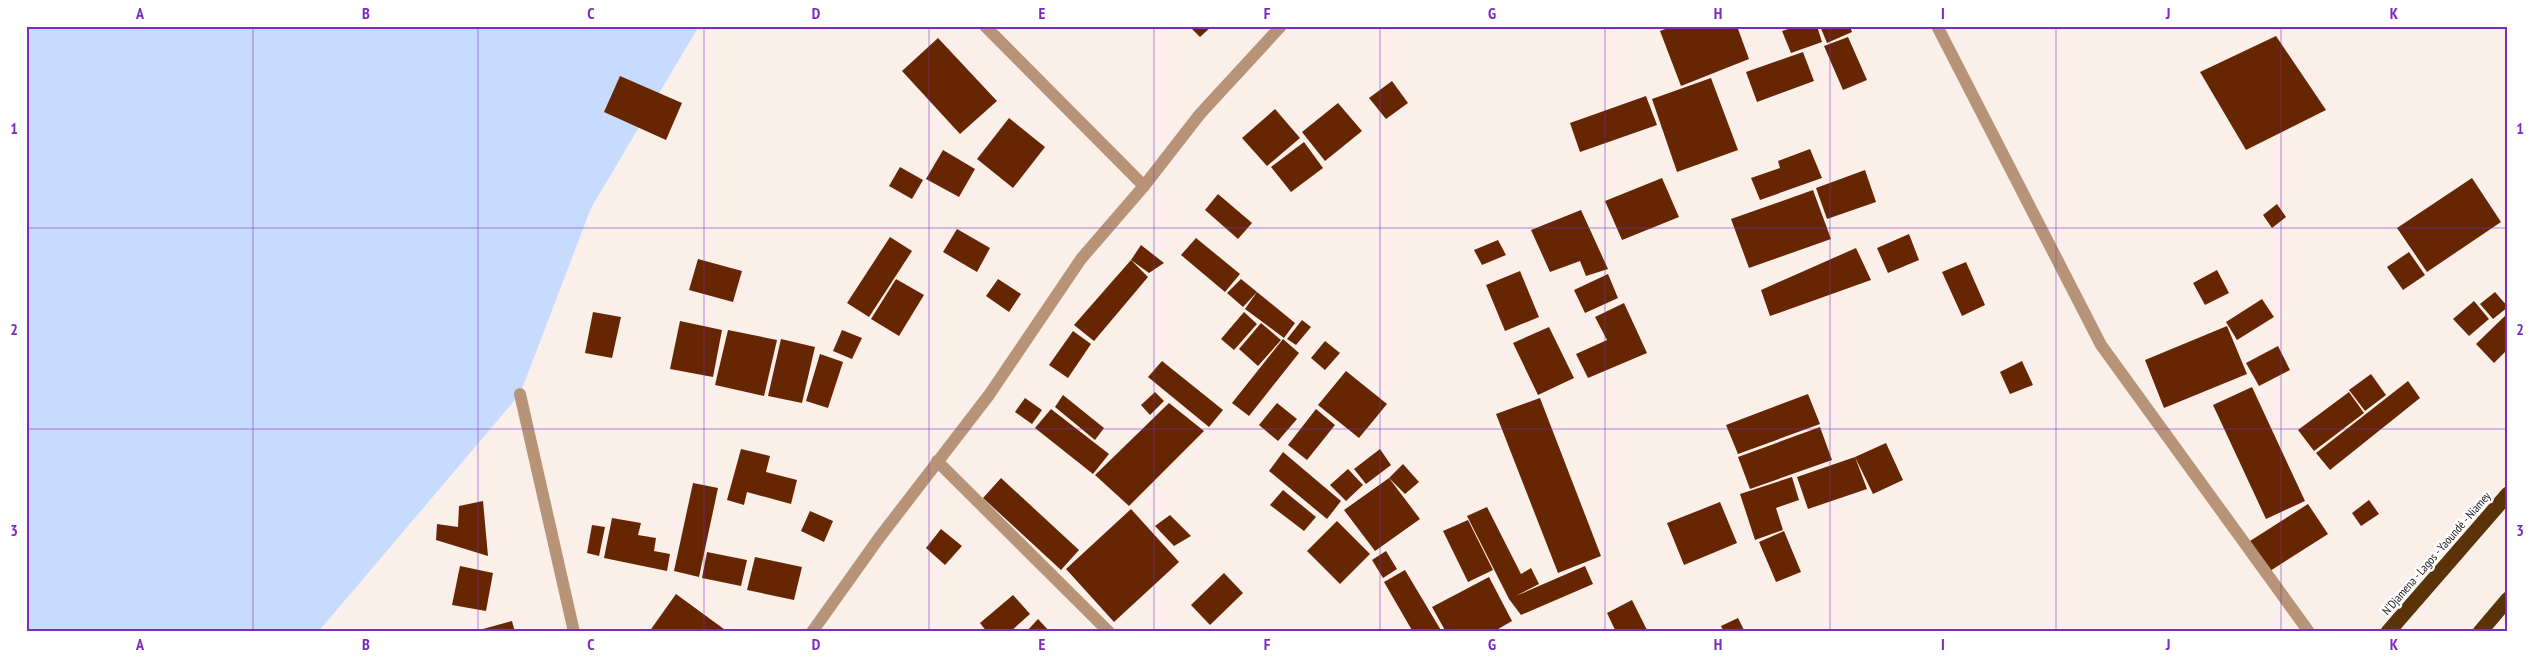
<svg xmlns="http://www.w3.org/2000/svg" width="2534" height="658" font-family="'PT Sans Narrow',sans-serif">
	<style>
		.water { fill: #c6dbfd }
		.building { fill: #672602 }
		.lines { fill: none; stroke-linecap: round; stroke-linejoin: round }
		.street { stroke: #b79477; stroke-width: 12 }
		.highway { stroke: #5a3308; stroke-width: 15 }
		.grid { fill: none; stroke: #7b2cbf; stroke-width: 1; stroke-opacity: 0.55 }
		.labels { text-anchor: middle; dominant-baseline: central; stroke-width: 5; stroke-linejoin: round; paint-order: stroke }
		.street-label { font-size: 12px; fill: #1d1917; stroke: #fff }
		.neatline { fill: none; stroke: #7b2cbf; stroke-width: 2 }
		.grid-label { font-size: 16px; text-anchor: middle; font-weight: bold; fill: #7b2cbf }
	</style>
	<rect width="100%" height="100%" fill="#fbefea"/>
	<polygon class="water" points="26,26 699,26 591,208 520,394 318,632 26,632"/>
	<g class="building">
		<polygon points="1189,26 1212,26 1200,37"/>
		<polygon points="1673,26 1737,26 1749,59 1681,86 1660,31"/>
		<polygon points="1797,26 1817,26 1822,42 1791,53 1782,31"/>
		<polygon points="1820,26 1850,26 1852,32 1827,43"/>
		<polygon points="2276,36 2326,110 2246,150 2200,72"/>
		<polygon points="1848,37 1867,80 1843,90 1824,46"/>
		<polygon points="938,38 997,101 960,134 902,71"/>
		<polygon points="1803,52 1814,81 1757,102 1746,72"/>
		<polygon points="620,76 682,103 666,140 604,112"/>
		<polygon points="1711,78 1738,150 1677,172 1652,99"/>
		<polygon points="1392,81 1408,103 1386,119 1369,98"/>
		<polygon points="1646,96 1657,125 1580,152 1570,123"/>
		<polygon points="1338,103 1362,131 1325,161 1302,132"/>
		<polygon points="1275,109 1300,138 1267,166 1242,138"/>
		<polygon points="1009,118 1045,147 1013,188 977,159"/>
		<polygon points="1304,142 1323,168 1291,192 1271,167"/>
		<polygon points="1810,149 1822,178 1760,200 1751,178 1780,168 1778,161"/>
		<polygon points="943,150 975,169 959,197 926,179"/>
		<polygon points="900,167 923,180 912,199 889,186"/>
		<polygon points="1865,170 1876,202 1827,219 1816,188"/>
		<polygon points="1662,178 1679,217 1622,240 1605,201"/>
		<polygon points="2472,178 2501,222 2427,272 2397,228"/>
		<polygon points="1813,190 1831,239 1749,268 1731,219"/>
		<polygon points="1218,194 1252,223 1238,239 1205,210"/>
		<polygon points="2277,204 2286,217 2272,228 2263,215"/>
		<polygon points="1581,210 1608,269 1586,276 1580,261 1550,272 1531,230"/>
		<polygon points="957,229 990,248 977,272 943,252"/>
		<polygon points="1909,234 1919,260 1888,273 1877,248"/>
		<polygon points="890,237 912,251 869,317 847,303"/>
		<polygon points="1196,238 1240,274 1225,292 1181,255"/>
		<polygon points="1498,240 1506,255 1482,265 1474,250"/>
		<polygon points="1141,245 1164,263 1149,273 1131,260"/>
		<polygon points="1856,248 1871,280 1770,316 1761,290"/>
		<polygon points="2409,252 2425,275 2403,290 2387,267"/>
		<polygon points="698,259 742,271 733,302 689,290"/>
		<polygon points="1131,260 1148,277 1094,341 1074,325"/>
		<polygon points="1966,262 1985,305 1962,316 1942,272"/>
		<polygon points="2217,270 2229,293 2205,305 2193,283"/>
		<polygon points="1520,271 1539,317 1505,331 1486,285"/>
		<polygon points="1608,274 1618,298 1585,313 1574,290"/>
		<polygon points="896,279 924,295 899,336 871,319"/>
		<polygon points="998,279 1021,294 1009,312 986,296"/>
		<polygon points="1241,279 1257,292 1243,307 1227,293"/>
		<polygon points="1257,292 1295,323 1284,338 1245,309"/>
		<polygon points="2495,292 2508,307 2493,319 2480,304"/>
		<polygon points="2262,299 2274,317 2237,340 2226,322"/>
		<polygon points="2474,301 2489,319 2469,336 2453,319"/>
		<polygon points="1624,303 1647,353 1588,378 1576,354 1607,340 1595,317"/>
		<polygon points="593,312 621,317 612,358 585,353"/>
		<polygon points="1244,312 1257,324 1234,350 1221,339"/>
		<polygon points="2508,313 2508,349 2494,363 2476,344"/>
		<polygon points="1302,320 1311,327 1296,345 1287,339"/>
		<polygon points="680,321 722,330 713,377 670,369"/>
		<polygon points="1261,323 1281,340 1258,366 1239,349"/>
		<polygon points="2227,326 2247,374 2164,408 2145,360"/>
		<polygon points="1549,327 1574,378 1538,395 1513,343"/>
		<polygon points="728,330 777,340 764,396 715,385"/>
		<polygon points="842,330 862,338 852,359 833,351"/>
		<polygon points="1073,331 1091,344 1068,378 1049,365"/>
		<polygon points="781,339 815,347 802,403 768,396"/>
		<polygon points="1283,339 1299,353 1249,416 1232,403"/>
		<polygon points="1325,341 1340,353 1325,370 1311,358"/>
		<polygon points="2278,346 2290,370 2259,386 2246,363"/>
		<polygon points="820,354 843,362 828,408 806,401"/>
		<polygon points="1162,361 1223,410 1209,427 1148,377"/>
		<polygon points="2022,361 2033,385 2010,394 2000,372"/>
		<polygon points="1346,371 1387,404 1359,438 1318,405"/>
		<polygon points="2371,374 2386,395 2365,411 2349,390"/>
		<polygon points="2408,381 2420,398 2330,470 2316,453"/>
		<polygon points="2252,387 2305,501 2266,519 2213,405"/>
		<polygon points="1155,392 1164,401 1150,415 1141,405"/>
		<polygon points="2349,392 2364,413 2314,451 2298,430"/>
		<polygon points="1808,394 1820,424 1738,454 1726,425"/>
		<polygon points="1063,395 1104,428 1095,440 1055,407"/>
		<polygon points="1025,398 1042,410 1032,424 1015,412"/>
		<polygon points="1540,398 1601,556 1558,573 1496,414"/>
		<polygon points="1169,403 1204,431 1129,506 1095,475"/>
		<polygon points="1277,403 1297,419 1278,441 1259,425"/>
		<polygon points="1051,409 1109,454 1093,474 1035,428"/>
		<polygon points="1316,409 1335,425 1307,460 1288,445"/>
		<polygon points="1820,427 1832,460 1750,489 1738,457"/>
		<polygon points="1886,443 1903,480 1873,494 1855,457 1867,489 1808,509 1797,477 1855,457"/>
		<polygon points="741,449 770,456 766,472 797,480 791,504 747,492 744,505 727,500"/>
		<polygon points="1380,449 1391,465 1366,484 1354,469"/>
		<polygon points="1283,452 1341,501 1327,519 1269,471"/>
		<polygon points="1403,464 1419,482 1405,494 1389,478"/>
		<polygon points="1348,469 1363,485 1346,501 1330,485"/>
		<polygon points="1792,477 1799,500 1776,508 1783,530 1755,540 1740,494"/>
		<polygon points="1001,478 1079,550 1061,570 983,498"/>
		<polygon points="1389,478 1420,519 1375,551 1344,510"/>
		<polygon points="693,483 718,488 699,577 674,571"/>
		<polygon points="1283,490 1316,517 1304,531 1270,505"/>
		<polygon points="2369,500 2379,514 2361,526 2352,513"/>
		<polygon points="483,501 488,556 436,540 437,524 458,527 459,506"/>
		<polygon points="1720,502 1737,543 1684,565 1667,523"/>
		<polygon points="2308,504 2328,534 2270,571 2250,541"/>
		<polygon points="1487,507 1521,574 1531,568 1539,584 1516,596 1585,566 1593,584 1521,615 1509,599 1467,516"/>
		<polygon points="1131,509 1179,562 1114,622 1066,569"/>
		<polygon points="810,511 833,521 824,542 801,531"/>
		<polygon points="1170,515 1191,536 1174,546 1155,526"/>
		<polygon points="612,518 641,523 638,535 656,538 654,551 670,554 667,571 604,558"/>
		<polygon points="1468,520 1493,570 1468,582 1443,531"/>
		<polygon points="1337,521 1370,554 1340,584 1307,551"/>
		<polygon points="592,525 605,527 599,556 587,553"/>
		<polygon points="941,529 962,546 945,565 926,548"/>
		<polygon points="1784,531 1801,572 1776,582 1759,542"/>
		<polygon points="1386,551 1397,569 1383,578 1372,560"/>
		<polygon points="707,552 747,560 741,586 702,578"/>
		<polygon points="755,557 802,567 794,600 747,590"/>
		<polygon points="460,566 493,573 486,611 452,605"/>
		<polygon points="1405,570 1442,632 1413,632 1384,582"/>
		<polygon points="1224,573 1243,593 1210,625 1191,605"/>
		<polygon points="1489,577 1512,621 1493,632 1446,632 1432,607"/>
		<polygon points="676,594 728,632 649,632"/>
		<polygon points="1013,595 1030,614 1010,632 987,632 980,623"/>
		<polygon points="1632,600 1648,632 1616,632 1607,613"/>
		<polygon points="1738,618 1745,632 1724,632 1721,626"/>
		<polygon points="1038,619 1050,632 1026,632"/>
		<polygon points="512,621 515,632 484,632 483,629"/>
	</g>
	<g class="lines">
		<g class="street">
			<polyline points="985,26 1144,186"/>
			<polyline points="1937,26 2101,345 2309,632"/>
			<polyline points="520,394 574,632"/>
			<polyline points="937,461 1109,632"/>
			<polyline points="812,632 879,538 989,395 1081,259 1144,186 1200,114 1281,26"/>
		</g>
		<g class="highway">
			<polyline points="2388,632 2508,494"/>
			<polyline points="2480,632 2508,599"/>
		</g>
	</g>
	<path class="grid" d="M253 26V632M478 26V632M704 26V632M929 26V632M1154 26V632M1380 26V632M1605 26V632M1830 26V632M2056 26V632M2281 26V632M26 228H2508M26 429H2508"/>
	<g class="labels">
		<g class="street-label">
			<text transform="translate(2436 553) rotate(-49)">N'Djamena - Lagos - Yaoundé - Niamey</text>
		</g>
	</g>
	<rect width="2534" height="658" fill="none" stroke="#ffffff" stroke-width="55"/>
	<rect x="28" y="28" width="2478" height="602" class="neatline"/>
	<g class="grid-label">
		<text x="140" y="19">A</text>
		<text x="366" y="19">B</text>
		<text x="591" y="19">C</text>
		<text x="816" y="19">D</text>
		<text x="1042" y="19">E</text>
		<text x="1267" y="19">F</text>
		<text x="1492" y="19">G</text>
		<text x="1718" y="19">H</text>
		<text x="1943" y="19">I</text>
		<text x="2168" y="19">J</text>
		<text x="2394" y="19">K</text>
		<text x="14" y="134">1</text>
		<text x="2520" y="134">1</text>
		<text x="14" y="335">2</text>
		<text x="2520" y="335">2</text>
		<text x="14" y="536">3</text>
		<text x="2520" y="536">3</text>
		<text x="140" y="650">A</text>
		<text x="366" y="650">B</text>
		<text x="591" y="650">C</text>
		<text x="816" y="650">D</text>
		<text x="1042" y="650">E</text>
		<text x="1267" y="650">F</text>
		<text x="1492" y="650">G</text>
		<text x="1718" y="650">H</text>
		<text x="1943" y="650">I</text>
		<text x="2168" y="650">J</text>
		<text x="2394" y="650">K</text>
	</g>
</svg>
